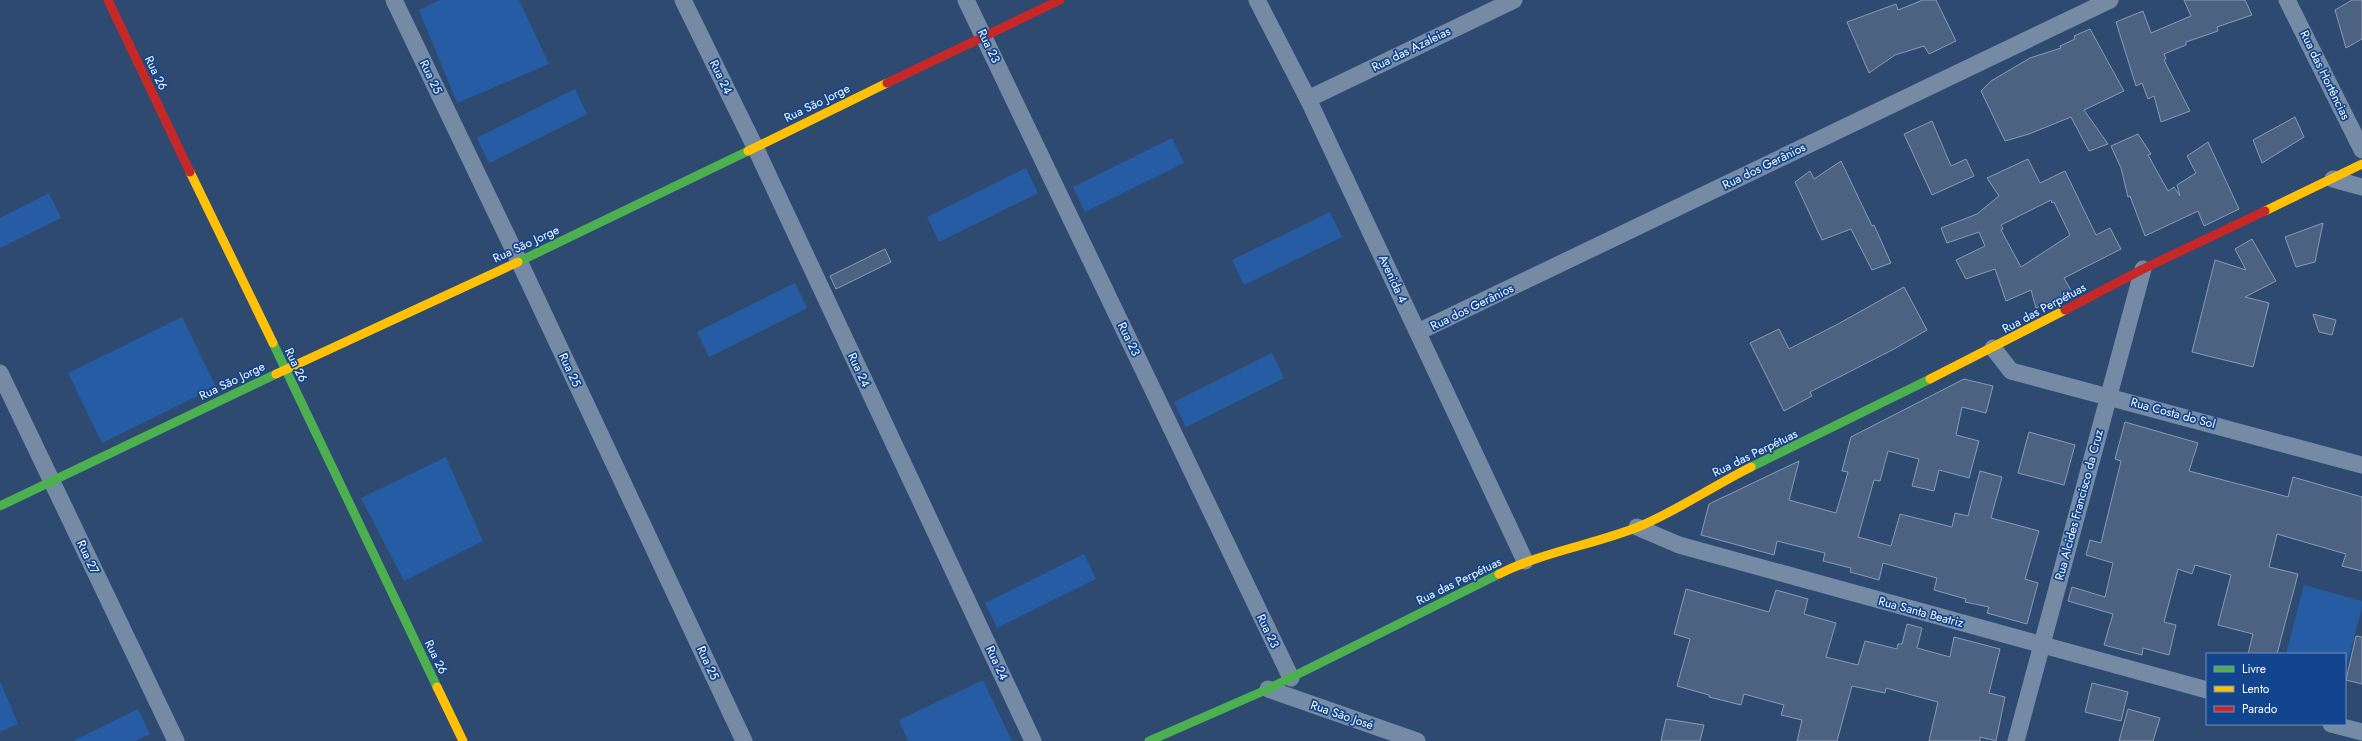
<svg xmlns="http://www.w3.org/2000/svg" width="2362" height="741" font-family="Jost,sans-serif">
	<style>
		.green { fill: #255ca4 }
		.building { fill: #4b6282; stroke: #8a9bb3; fill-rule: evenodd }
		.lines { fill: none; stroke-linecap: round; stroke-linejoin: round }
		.street { stroke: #758aa5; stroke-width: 17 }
		.fast { stroke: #4caf50; stroke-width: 9 }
		.slow { stroke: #ffc107; stroke-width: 9 }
		.jam { stroke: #c62828; stroke-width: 9 }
		.labels { text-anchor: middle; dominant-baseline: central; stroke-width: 3.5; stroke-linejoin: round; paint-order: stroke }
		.street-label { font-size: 12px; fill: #fff; stroke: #12458d }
	</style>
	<rect width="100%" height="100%" fill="#2e4a71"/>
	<g class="green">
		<polygon points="439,0 519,0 549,64 457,103 419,10"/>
		<polygon points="575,89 587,114 489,163 477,138"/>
		<polygon points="1172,138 1184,163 1085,212 1073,187"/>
		<polygon points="1026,168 1038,193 939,242 927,217"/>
		<polygon points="49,193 61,218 0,248 0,218"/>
		<polygon points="1330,212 1342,237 1244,285 1232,260"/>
		<polygon points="795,283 807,308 709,357 697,332"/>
		<polygon points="182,317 216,387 102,443 68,373"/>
		<polygon points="1272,353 1284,378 1186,427 1174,402"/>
		<polygon points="446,457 483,541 404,581 361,498"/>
		<polygon points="1084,554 1096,579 997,628 985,603"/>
		<polygon points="2304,585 2362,601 2362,608 2345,671 2345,654 2286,654"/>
		<polygon points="983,680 1012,741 908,741 899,720"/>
		<polygon points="0,681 18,724 0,732"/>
		<polygon points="138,709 150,734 135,741 73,741"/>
	</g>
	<g class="building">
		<polygon points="1923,0 1936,0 1956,41 1929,54 1924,46 1895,55 1869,73 1847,22 1896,4 1898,10"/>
		<polygon points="2184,0 2245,0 2252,15 2217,27 2218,31 2186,42 2186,45 2164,54 2166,59 2164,60 2190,111 2161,122 2154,96 2148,99 2142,83 2136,86 2116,22 2143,11 2151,33 2191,16"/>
		<polygon points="2352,0 2362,0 2362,39 2346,48 2335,10"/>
		<polygon points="2090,29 2124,91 2084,110 2108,144 2089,151 2071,117 2029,134 2005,141 1981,91 1991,81 2030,58 2061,48 2060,46 2075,39 2074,36"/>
		<polygon points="2295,117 2304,137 2262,163 2253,140"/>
		<polygon points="1932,121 1951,166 1966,159 1974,176 1932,195 1904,134"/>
		<polygon points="2138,134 2151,154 2148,155 2168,191 2174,187 2180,196 2177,185 2196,173 2187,156 2208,142 2239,209 2204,226 2198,211 2145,236 2130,196 2128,197 2121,168 2111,146"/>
		<path d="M2028 159 2040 183 2065 171 2096 235 2110 228 2121 249 2064 278 2072 292 2036 308 2031 290 2006 301 1995 269 1966 279 1956 260 1985 246 1979 232 1947 243 1941 228 1977 214 1999 196 1987 178ZM2051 200 2052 203 2054 202 2070 235 2021 267 2001 230 2003 229 2001 225Z"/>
		<polygon points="1841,161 1872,226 1874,225 1891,263 1872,270 1851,229 1822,240 1795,182 1810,171 1814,179"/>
		<polygon points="2323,223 2315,262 2296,267 2285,237"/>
		<polygon points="2252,239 2276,281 2245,297 2269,303 2253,367 2192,352 2215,260 2246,270 2235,249"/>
		<polygon points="885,249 891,262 836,289 830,276"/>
		<polygon points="1904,287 1927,330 1894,349 1810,392 1812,396 1784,411 1750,343 1779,329 1789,349 1838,324"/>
		<polygon points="2313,314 2336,320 2332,335 2319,332"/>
		<polygon points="1964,379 1993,386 1986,413 1962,407 1956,435 1979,441 1969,478 1939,470 1934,491 1912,486 1919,459 1888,451 1880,481 1874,480 1858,537 1891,546 1900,514 1952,527 1955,513 1968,516 1980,471 2002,477 1991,518 2039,531 2025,579 2038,583 2027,624 1987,613 1989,607 1965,602 1966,599 1934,590 1937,578 1883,563 1879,580 1850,572 1851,568 1823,561 1825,553 1777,541 1774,555 1701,535 1709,504 1799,461 1789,500 1836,513 1848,472 1842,471 1851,437"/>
		<polygon points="2125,422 2198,443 2189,471 2288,497 2293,477 2362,497 2362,571 2342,566 2346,554 2277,534 2269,567 2298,574 2277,654 2248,654 2253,634 2218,625 2231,575 2195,565 2192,574 2178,569 2164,622 2176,625 2169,655 2143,648 2142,655 2104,645 2113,614 2068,601 2072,587 2105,597 2113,563 2086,555 2090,540 2101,543 2121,461 2115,459"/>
		<polygon points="2029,432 2075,445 2064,485 2018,473"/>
		<polygon points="1686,589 1769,612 1776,590 1808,599 1804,614 1836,623 1826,657 1858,665 1865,641 1897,649 1898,644 1902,644 1907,624 1922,628 1917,648 1950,657 1954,637 2000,649 1989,693 2005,697 1996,741 1980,737 1980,741 1929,741 1938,702 1886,688 1885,693 1852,686 1837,741 1797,741 1802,720 1781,715 1784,705 1744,694 1741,705 1709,697 1709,695 1677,686 1690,639 1674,634"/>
		<polygon points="2356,636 2362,637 2362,684 2346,680"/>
		<polygon points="2092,683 2128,692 2121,721 2085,712"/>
		<polygon points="2128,709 2160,718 2153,741 2119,741"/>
		<polygon points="1666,719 1704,725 1700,741 1661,741"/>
	</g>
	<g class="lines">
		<g class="street">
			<polyline points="394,0 519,261 744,741"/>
			<polyline points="683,0 755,147 1033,741"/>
			<polyline points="966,0 1291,678"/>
			<polyline points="1257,0 1308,99 1525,561"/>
			<polyline points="2287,0 2362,150"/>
			<polyline points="1308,99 1514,0"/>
			<polyline points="2333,179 2362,187"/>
			<polyline points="1418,332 2110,0"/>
			<polyline points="1993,348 2011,371 2362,465"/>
			<polyline points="0,373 176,741"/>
			<polyline points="1637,527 1679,545 2207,690"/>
			<polyline points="1268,689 1417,741"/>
			<polyline points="2331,724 2362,732"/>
			<polyline points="2016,741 2143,269"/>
		</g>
		<g class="fast">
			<polyline points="518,262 748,151"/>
			<polyline points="273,343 437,687"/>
			<polyline points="1751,467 1930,379"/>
			<polyline points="0,506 276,374"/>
			<polyline points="1149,741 1268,689 1499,574"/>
		</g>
		<g class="slow">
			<polyline points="748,151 887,83"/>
			<polyline points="190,172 273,343"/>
			<polyline points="2265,211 2362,164"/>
			<polyline points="276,374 518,262"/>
			<polyline points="1930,379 2065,310"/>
			<path d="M1499 574C1543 552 1592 545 1638 527 1677 511 1713 486 1751 467"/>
			<polyline points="437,687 463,741"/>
		</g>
		<g class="jam">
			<polyline points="108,0 190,172"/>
			<polyline points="887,83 1060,0"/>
			<polyline points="2065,310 2143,269 2265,211"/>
		</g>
	</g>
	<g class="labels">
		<g class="street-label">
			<text transform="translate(989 46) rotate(64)">Rua 23</text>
			<text transform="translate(1411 49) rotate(-26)">Rua das Azaleias</text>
			<text transform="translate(156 73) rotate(64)">Rua 26</text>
			<text transform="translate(2325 75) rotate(64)">Rua das Hortências</text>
			<text transform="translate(431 77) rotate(64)">Rua 25</text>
			<text transform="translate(721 77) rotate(64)">Rua 24</text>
			<text transform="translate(817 103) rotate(-26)">Rua São Jorge</text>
			<text transform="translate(1764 166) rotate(-26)">Rua dos Gerânios</text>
			<text transform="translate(526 244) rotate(-25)">Rua São Jorge</text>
			<text transform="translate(1393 279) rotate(65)">Avenida 4</text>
			<text transform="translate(1472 307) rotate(-26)">Rua dos Gerânios</text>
			<text transform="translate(2044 308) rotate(-28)">Rua das Perpétuas</text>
			<text transform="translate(1129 339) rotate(64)">Rua 23</text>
			<text transform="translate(296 365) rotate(64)">Rua 26</text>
			<text transform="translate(570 370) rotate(65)">Rua 25</text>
			<text transform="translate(859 370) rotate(65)">Rua 24</text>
			<text transform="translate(232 381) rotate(-26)">Rua São Jorge</text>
			<text transform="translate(2173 413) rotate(15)">Rua Costa do Sol</text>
			<text transform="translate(1755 453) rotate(-26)">Rua das Perpétuas</text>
			<text transform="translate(2079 505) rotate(-75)">Rua Alcides Francisco da Cruz</text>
			<text transform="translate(88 557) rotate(65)">Rua 27</text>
			<text transform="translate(1459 581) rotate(-26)">Rua das Perpétuas</text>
			<text transform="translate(1921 612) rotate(15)">Rua Santa Beatriz</text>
			<text transform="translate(1268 631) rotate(64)">Rua 23</text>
			<text transform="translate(436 657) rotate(64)">Rua 26</text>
			<text transform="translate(708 663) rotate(65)">Rua 25</text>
			<text transform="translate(997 663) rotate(65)">Rua 24</text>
			<text transform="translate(1342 715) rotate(19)">Rua São José</text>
		</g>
	</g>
	<rect x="2206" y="653" width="140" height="72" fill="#12458d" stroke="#718fbb"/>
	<rect x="2214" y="666" width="20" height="6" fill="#4caf50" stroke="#718fbb"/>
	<text x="2242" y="673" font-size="12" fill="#ffffff">Livre</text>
	<rect x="2214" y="686" width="20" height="6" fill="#ffc107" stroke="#718fbb"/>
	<text x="2242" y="693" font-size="12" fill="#ffffff">Lento</text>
	<rect x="2214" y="706" width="20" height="6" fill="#c62828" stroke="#718fbb"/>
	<text x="2242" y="713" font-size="12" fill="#ffffff">Parado</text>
</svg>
